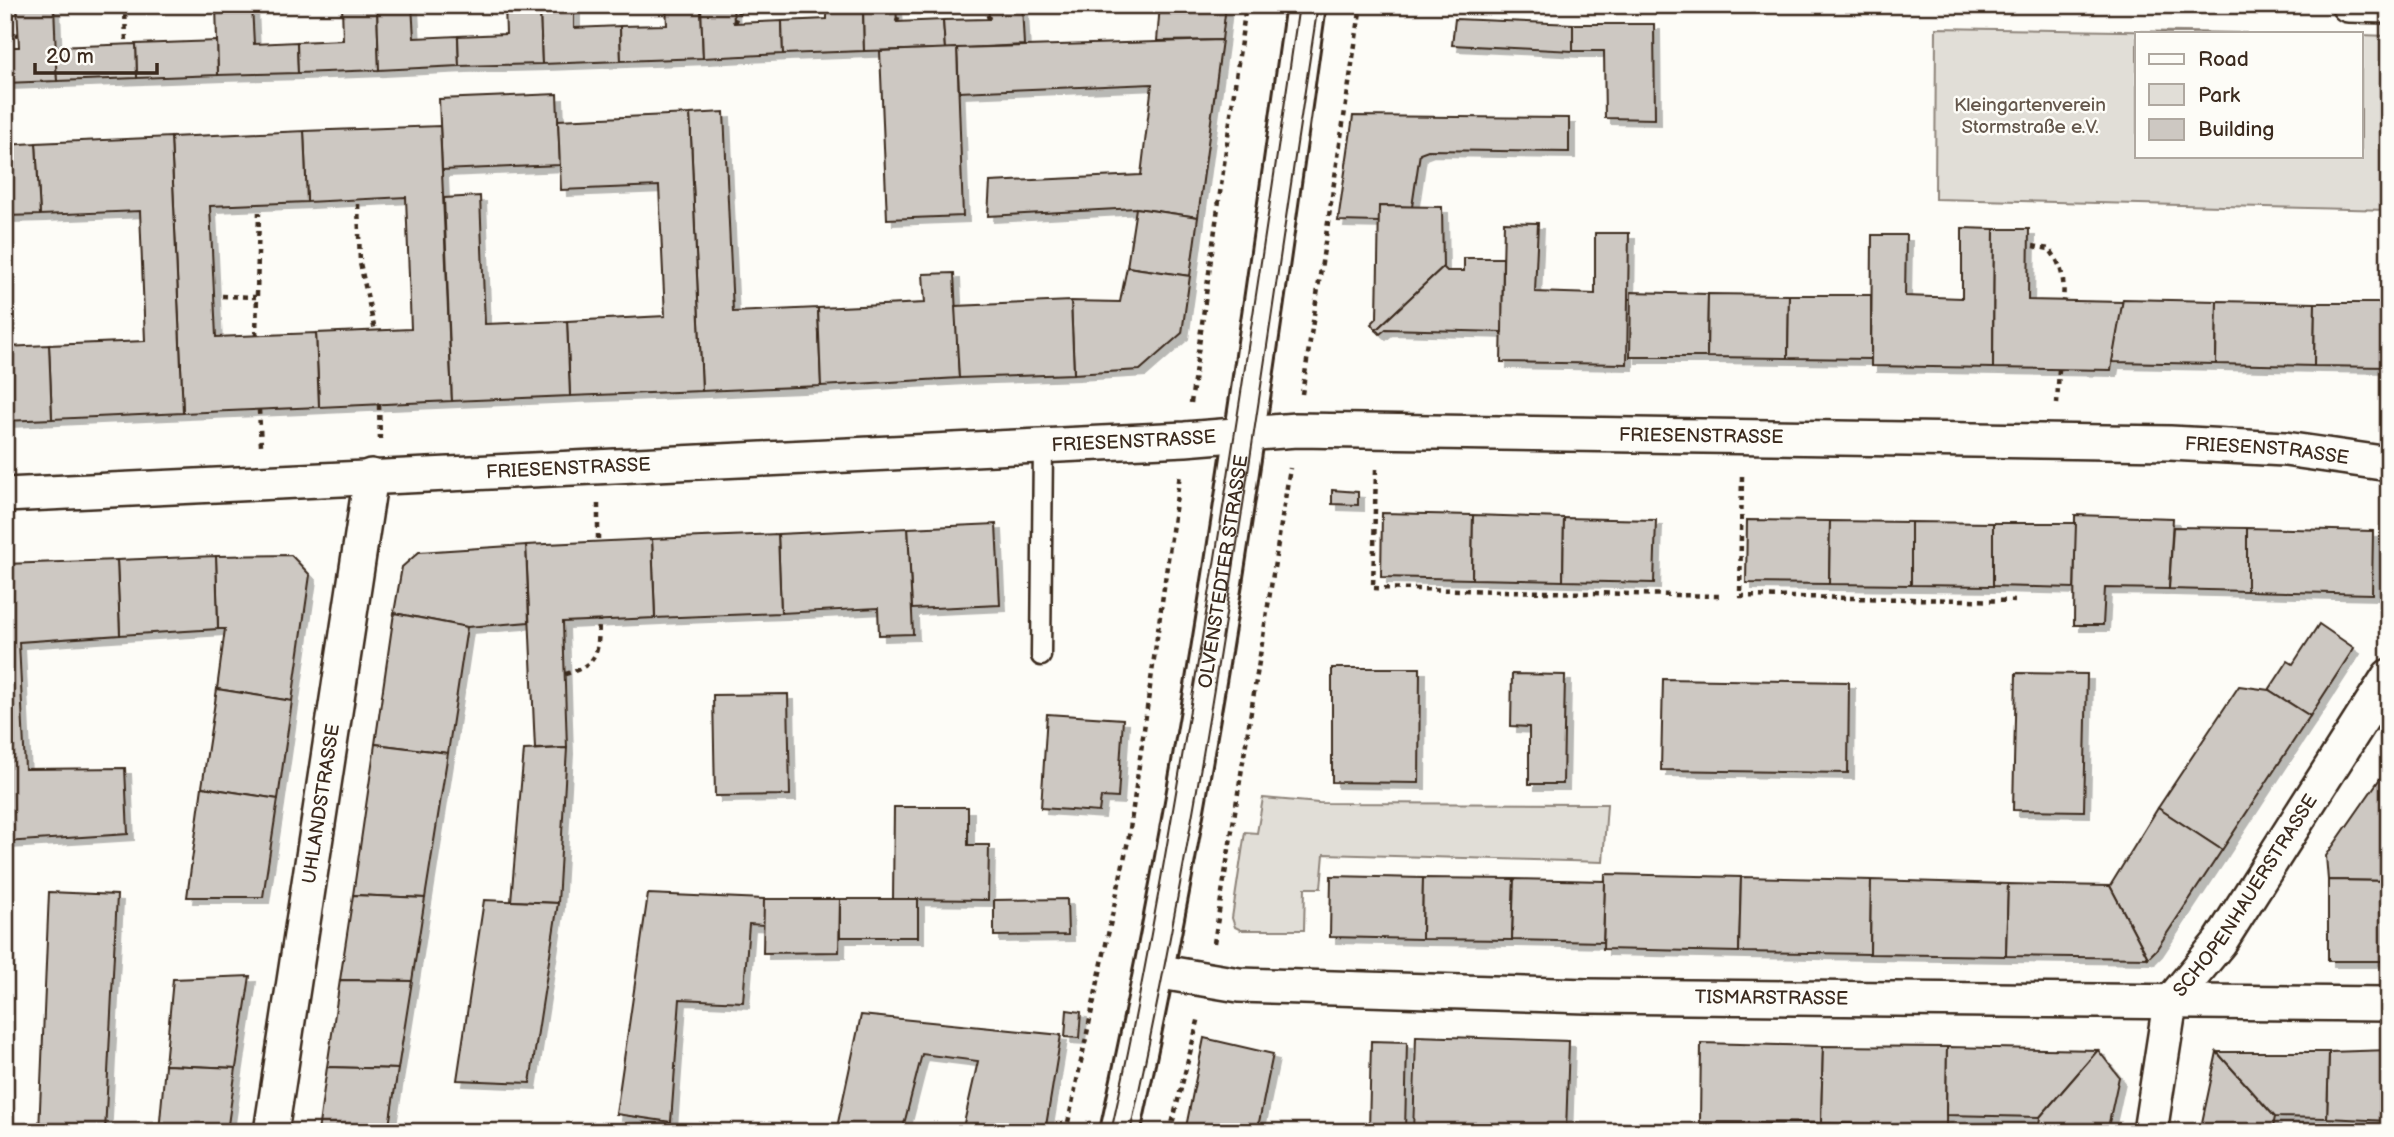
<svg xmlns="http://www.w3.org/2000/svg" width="2394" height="1137" font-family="'Balsamiq Sans',sans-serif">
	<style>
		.green { fill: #e1ded7; stroke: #8e847a; stroke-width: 2 }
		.building { fill: #cdc8c2; stroke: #3b2a1e; stroke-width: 2; filter: url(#shadow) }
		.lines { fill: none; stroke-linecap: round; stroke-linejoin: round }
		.service-casing { stroke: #3b2a1e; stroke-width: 23 }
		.minor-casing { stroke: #3b2a1e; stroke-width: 38 }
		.tertiary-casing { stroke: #3b2a1e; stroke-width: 44 }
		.path { stroke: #3b2a1e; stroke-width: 4.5; stroke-dasharray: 5 5; stroke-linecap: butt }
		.service { stroke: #fdfcf7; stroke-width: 18 }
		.minor { stroke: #fdfcf7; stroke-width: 33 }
		.tertiary { stroke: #fdfcf7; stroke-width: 38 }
		.tram { stroke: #3b2a1e; stroke-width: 2 }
		.labels { text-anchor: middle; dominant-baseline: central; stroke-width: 5; stroke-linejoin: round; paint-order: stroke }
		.park-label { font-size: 19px; fill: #64574c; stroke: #fdfcf7 }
		.street-label { font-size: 19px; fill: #3b2a1e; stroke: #fdfcf7 }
	</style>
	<defs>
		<filter id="shadow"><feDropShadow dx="6" dy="6" stdDeviation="0" flood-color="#0004"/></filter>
	</defs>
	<rect width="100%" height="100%" fill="#fdfcf7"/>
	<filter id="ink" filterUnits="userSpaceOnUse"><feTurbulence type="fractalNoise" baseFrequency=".0143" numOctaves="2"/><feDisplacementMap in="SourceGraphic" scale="14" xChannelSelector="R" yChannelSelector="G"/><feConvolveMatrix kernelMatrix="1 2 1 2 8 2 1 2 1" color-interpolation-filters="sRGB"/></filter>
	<g filter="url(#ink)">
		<g class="green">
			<polygon points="1936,28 2247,33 2137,33 2137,156 2361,156 2361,35 2389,36 2389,210 1935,199"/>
			<polygon points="1263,798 1319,803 1607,804 1603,862 1324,854 1321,888 1305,888 1304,930 1241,930 1235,927 1232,918 1245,832 1257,833"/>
		</g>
		<g class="building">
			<polygon points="17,5 54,5 57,81 5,83 5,47 19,47"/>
			<polygon points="216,5 252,5 254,44 297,42 298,73 218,75"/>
			<polygon points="342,5 377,5 379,70 298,73 297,42 343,40"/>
			<polygon points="377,5 412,5 414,38 458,36 459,66 379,70"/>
			<polygon points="505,5 540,5 542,64 459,66 458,36 506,34"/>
			<polygon points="540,5 574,5 574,28 620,26 621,61 542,64"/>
			<polygon points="701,5 703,58 621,61 620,26 667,25 666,5"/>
			<polygon points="701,5 733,5 734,23 782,21 783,54 703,58"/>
			<polygon points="827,5 863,5 864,51 783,54 782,21 827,19"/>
			<polygon points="863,5 896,5 897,22 943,20 945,49 864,51"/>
			<polygon points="988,5 1022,5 1024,45 945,49 943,20 989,19"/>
			<polygon points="1160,5 1226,5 1222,40 1157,41"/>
			<polygon points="1455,19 1573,24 1573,51 1452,45"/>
			<polygon points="1573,24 1654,24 1655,119 1605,118 1604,51 1573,51"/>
			<polygon points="1222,40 1198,217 1136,208 988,216 990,182 1141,175 1152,84 959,92 957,48"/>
			<polygon points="217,41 218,75 137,78 136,44"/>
			<polygon points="136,44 137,78 57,81 55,47"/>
			<polygon points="957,48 963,216 887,219 880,51"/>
			<polygon points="557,94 560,165 442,170 439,99"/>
			<polygon points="724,112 733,312 818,308 821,386 702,391 690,114"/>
			<polygon points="690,114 702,391 570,396 567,321 665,316 659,186 561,190 558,120"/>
			<polygon points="1353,116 1569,118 1569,152 1428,150 1420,153 1412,207 1379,206 1379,222 1338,221"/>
			<polygon points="440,126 452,401 319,407 316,333 411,329 406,197 307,202 304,131"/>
			<polygon points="304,131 307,202 210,206 216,337 316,333 319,407 183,413 171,137"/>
			<polygon points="171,137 183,413 52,419 49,345 145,341 140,211 40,215 36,143"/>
			<polygon points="36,143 40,215 5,216 5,145"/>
			<polygon points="480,196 485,324 567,321 570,396 452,401 444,198"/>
			<polygon points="1379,206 1442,207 1443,267 1376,330 1371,324 1377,318"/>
			<polygon points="1136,208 1198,217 1190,276 1127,267"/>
			<polygon points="1504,222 1538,223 1535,292 1595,294 1595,233 1629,233 1627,364 1501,362"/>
			<polygon points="1962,228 1994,229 1993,368 1871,366 1872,235 1906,235 1905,296 1962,298"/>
			<polygon points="1994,229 2029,229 2028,300 2123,302 2111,370 1993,368"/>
			<polygon points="1464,258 1503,258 1502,332 1386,329 1380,334 1376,330 1443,267 1447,271 1464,271"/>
			<polygon points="1127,267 1190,276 1182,333 1140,370 1074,374 1071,301 1120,302"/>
			<polygon points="954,273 959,378 821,386 818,308 925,303 923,274"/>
			<polygon points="1631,292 1708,294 1707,357 1630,357"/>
			<polygon points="1708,294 1789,295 1788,358 1707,357"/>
			<polygon points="1789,295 1871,295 1871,359 1788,358"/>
			<polygon points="2123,299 2217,301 2216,364 2112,362"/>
			<polygon points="1071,301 1074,374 959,378 955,306"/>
			<polygon points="2217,301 2315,303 2314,366 2216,364"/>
			<polygon points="2315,303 2389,303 2389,367 2314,366"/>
			<polygon points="49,345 52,419 5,421 5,347"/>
			<polygon points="1332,490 1358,492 1358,505 1332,504"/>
			<polygon points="1382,513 1473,515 1472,579 1381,577"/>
			<polygon points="1473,515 1564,518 1563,581 1472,579"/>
			<polygon points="2075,515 2173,518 2169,589 2105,588 2103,625 2074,625"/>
			<polygon points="1564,518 1656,520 1654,583 1563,581"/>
			<polygon points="1747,520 1830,521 1829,584 1746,583"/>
			<polygon points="1830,521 1911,522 1911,585 1829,584"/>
			<polygon points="1911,522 1993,523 1993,586 1911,585"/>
			<polygon points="1993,523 2076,523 2074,588 1993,586"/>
			<polygon points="996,524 1000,605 912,609 908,528"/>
			<polygon points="2173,527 2247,528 2247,591 2169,589"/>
			<polygon points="908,528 913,634 879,635 878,608 781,613 778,534"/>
			<polygon points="2247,528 2373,531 2372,594 2247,591"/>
			<polygon points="778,534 781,613 655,618 652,539"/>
			<polygon points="652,539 655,618 563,622 567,748 535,749 526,545"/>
			<polygon points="526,545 529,622 467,627 394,613 402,567 419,552"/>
			<polygon points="291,555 310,575 292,701 217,689 225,629 218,629 216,556"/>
			<polygon points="216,556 218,629 120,635 117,560"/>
			<polygon points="117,560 120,635 19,642 25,769 125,768 128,834 5,842 5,564"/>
			<polygon points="394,613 467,627 448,753 375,744"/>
			<polygon points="2319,624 2354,648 2310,716 2269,690 2288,661 2293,664"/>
			<polygon points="1332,668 1420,668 1419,783 1332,782"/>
			<polygon points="2016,673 2087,674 2084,811 2013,810"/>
			<polygon points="1512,674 1565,675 1563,784 1529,784 1529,727 1511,726"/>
			<polygon points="1663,679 1849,682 1848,773 1661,770"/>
			<polygon points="2239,686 2269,690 2310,716 2222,850 2158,808"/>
			<polygon points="217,689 292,701 278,799 202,787"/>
			<polygon points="788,694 790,795 715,796 713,695"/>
			<polygon points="1047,714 1123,719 1118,798 1101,797 1099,812 1041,808"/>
			<polygon points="375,744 448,753 425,898 353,895"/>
			<polygon points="567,748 558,903 511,901 524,750"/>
			<polygon points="2386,770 2389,772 2389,881 2328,880 2326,856"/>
			<polygon points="202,787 278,799 263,897 187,897"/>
			<polygon points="894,807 968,807 968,845 989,845 988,900 893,899"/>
			<polygon points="2158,808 2222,850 2156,950 2148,958 2110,886"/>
			<polygon points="1605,874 1741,877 1739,952 1603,949"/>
			<polygon points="1331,876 1423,878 1422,939 1330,937"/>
			<polygon points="1741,877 1871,880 1870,954 1739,952"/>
			<polygon points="1423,878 1514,879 1512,940 1422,939"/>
			<polygon points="1514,879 1605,881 1603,942 1512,940"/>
			<polygon points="1871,880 2008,884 2006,956 1870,954"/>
			<polygon points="2328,880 2389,881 2389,961 2328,961"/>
			<polygon points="2008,884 2110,886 2148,958 2006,956"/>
			<polygon points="49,892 117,895 105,1132 39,1132"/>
			<polygon points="648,894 764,899 764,925 749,924 743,1002 680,999 671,1122 616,1114"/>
			<polygon points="353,895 425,898 412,981 340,980"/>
			<polygon points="764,899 840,899 839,952 763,953"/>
			<rect x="840" y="899" width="78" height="38"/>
			<polygon points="1067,899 1068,935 994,936 994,900"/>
			<polygon points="484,900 558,903 530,1083 457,1080"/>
			<polygon points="250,976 236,1068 165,1065 173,979"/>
			<polygon points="340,980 412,981 398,1069 327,1067"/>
			<polygon points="1067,1010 1081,1012 1079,1038 1065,1037"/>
			<polygon points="861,1015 1061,1035 1045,1132 962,1132 978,1061 922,1054 902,1132 836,1132"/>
			<polygon points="1416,1036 1569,1041 1566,1132 1413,1132"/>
			<polygon points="1204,1038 1273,1054 1257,1132 1185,1132"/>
			<polygon points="1371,1041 1407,1042 1405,1132 1369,1132"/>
			<polygon points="1701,1043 1823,1046 1821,1123 1700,1122"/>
			<polygon points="1823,1046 1947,1047 1946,1126 1821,1123"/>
			<polygon points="1947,1047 2098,1050 2040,1117 1946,1115"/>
			<polygon points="2098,1050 2119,1077 2107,1132 2038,1132 2040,1117"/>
			<polygon points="2389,1050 2389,1121 2327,1118 2329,1052"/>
			<polygon points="2217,1052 2275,1117 2272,1132 2200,1132"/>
			<polygon points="2217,1052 2329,1052 2327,1118 2275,1117"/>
			<polygon points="165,1065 236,1068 227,1132 159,1132"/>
			<polygon points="327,1067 398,1069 388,1132 318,1132"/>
		</g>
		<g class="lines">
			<defs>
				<polyline id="service" points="1041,656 1043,444"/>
				<g id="minor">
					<polyline points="2348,5 2389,6"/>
					<path id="s1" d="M5 495 1185 439 1296 430 2170 443 2285 449 2389 464"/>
					<path id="s2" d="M1155 971 1239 985 1587 996 2389 1004"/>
					<path id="s3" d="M271 1132 371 476"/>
					<path id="s4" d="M2150 1132 2170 1003 2220 942 2389 676"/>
				</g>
				<g id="tertiary">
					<path id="s5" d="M1120 1132C1202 760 1253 382 1306 5"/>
				</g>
			</defs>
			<use href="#service" class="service-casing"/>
			<use href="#minor" class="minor-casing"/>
			<use href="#tertiary" class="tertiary-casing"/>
			<g class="path">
				<polyline points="125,5 126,44"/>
				<polyline points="648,5 666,6"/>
				<polyline points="985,5 989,19"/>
				<polyline points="574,13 591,5"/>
				<polyline points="897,22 901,5"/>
				<polyline points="734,23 742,5"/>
				<polyline points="5,33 18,35"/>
				<polyline points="358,204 360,263 375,331"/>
				<path d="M2033 246 2049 249C2062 264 2065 281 2063 301"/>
				<polyline points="222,296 256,297"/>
				<polyline points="256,336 259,212"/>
				<polyline points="1302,394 1361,5"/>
				<polyline points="1191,403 1246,5"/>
				<polyline points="2057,404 2059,369"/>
				<polyline points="379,405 380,439"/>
				<polyline points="259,410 261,445"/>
				<polyline points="1376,469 1373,588 1719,596"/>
				<polyline points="1742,476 1740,596 2019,601"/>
				<polyline points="598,504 598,542"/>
				<path d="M565 674C600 664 598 652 599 620"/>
				<polyline points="1214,943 1290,468"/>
				<polyline points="1066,1132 1129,836 1180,474"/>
				<polyline points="1170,1132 1199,1017"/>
			</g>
			<use href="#service" class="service"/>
			<use href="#minor" class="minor"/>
			<use href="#tertiary" class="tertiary"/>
			<g class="tram">
				<path d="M1111 1132C1144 984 1169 835 1194 686 1232 459 1266 232 1299 5"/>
				<path d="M1130 1132C1212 762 1260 380 1318 5"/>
			</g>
		</g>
	</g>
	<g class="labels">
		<g class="park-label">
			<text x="2030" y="105">Kleingartenverein<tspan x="2030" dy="22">Stormstraße e.V.</tspan></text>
		</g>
		<g class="street-label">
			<text stroke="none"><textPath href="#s1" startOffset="1698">FRIESENSTRASSE</textPath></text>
			<text stroke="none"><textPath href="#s1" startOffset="1130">FRIESENSTRASSE</textPath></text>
			<text stroke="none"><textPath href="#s1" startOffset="2264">FRIESENSTRASSE</textPath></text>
			<text stroke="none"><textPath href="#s1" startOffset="564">FRIESENSTRASSE</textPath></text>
			<text stroke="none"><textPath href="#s5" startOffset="570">OLVENSTEDTER STRASSE</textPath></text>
			<text stroke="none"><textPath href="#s3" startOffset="332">UHLANDSTRASSE</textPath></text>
			<text stroke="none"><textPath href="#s4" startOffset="262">SCHOPENHAUERSTRASSE</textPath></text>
			<text stroke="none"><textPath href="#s2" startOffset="618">TISMARSTRASSE</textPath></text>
		</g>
	</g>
	<rect width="2394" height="1137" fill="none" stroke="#fdfcf7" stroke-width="28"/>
	<rect x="14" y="14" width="2366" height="1109" fill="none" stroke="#3b2a1e" stroke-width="2.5" filter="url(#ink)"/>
	<rect x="2135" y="32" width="228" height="126" fill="#fdfcf7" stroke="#afa8a0" stroke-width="2"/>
	<rect x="2149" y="54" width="35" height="10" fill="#fdfcf7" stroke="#afa8a0" stroke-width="2"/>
	<text x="2198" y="66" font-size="21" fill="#3b2a1e">Road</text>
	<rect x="2149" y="84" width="35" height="21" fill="#e1ded7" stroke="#afa8a0" stroke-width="2"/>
	<text x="2198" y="102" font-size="21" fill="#3b2a1e">Park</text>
	<rect x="2149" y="119" width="35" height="21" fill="#cdc8c2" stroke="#afa8a0" stroke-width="2"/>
	<text x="2198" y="136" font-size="21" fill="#3b2a1e">Building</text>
	<path d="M35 63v10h122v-10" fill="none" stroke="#3b2a1e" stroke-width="3.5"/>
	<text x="46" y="63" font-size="21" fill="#3b2a1e" stroke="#fdfcf7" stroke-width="5" paint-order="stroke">20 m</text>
</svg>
